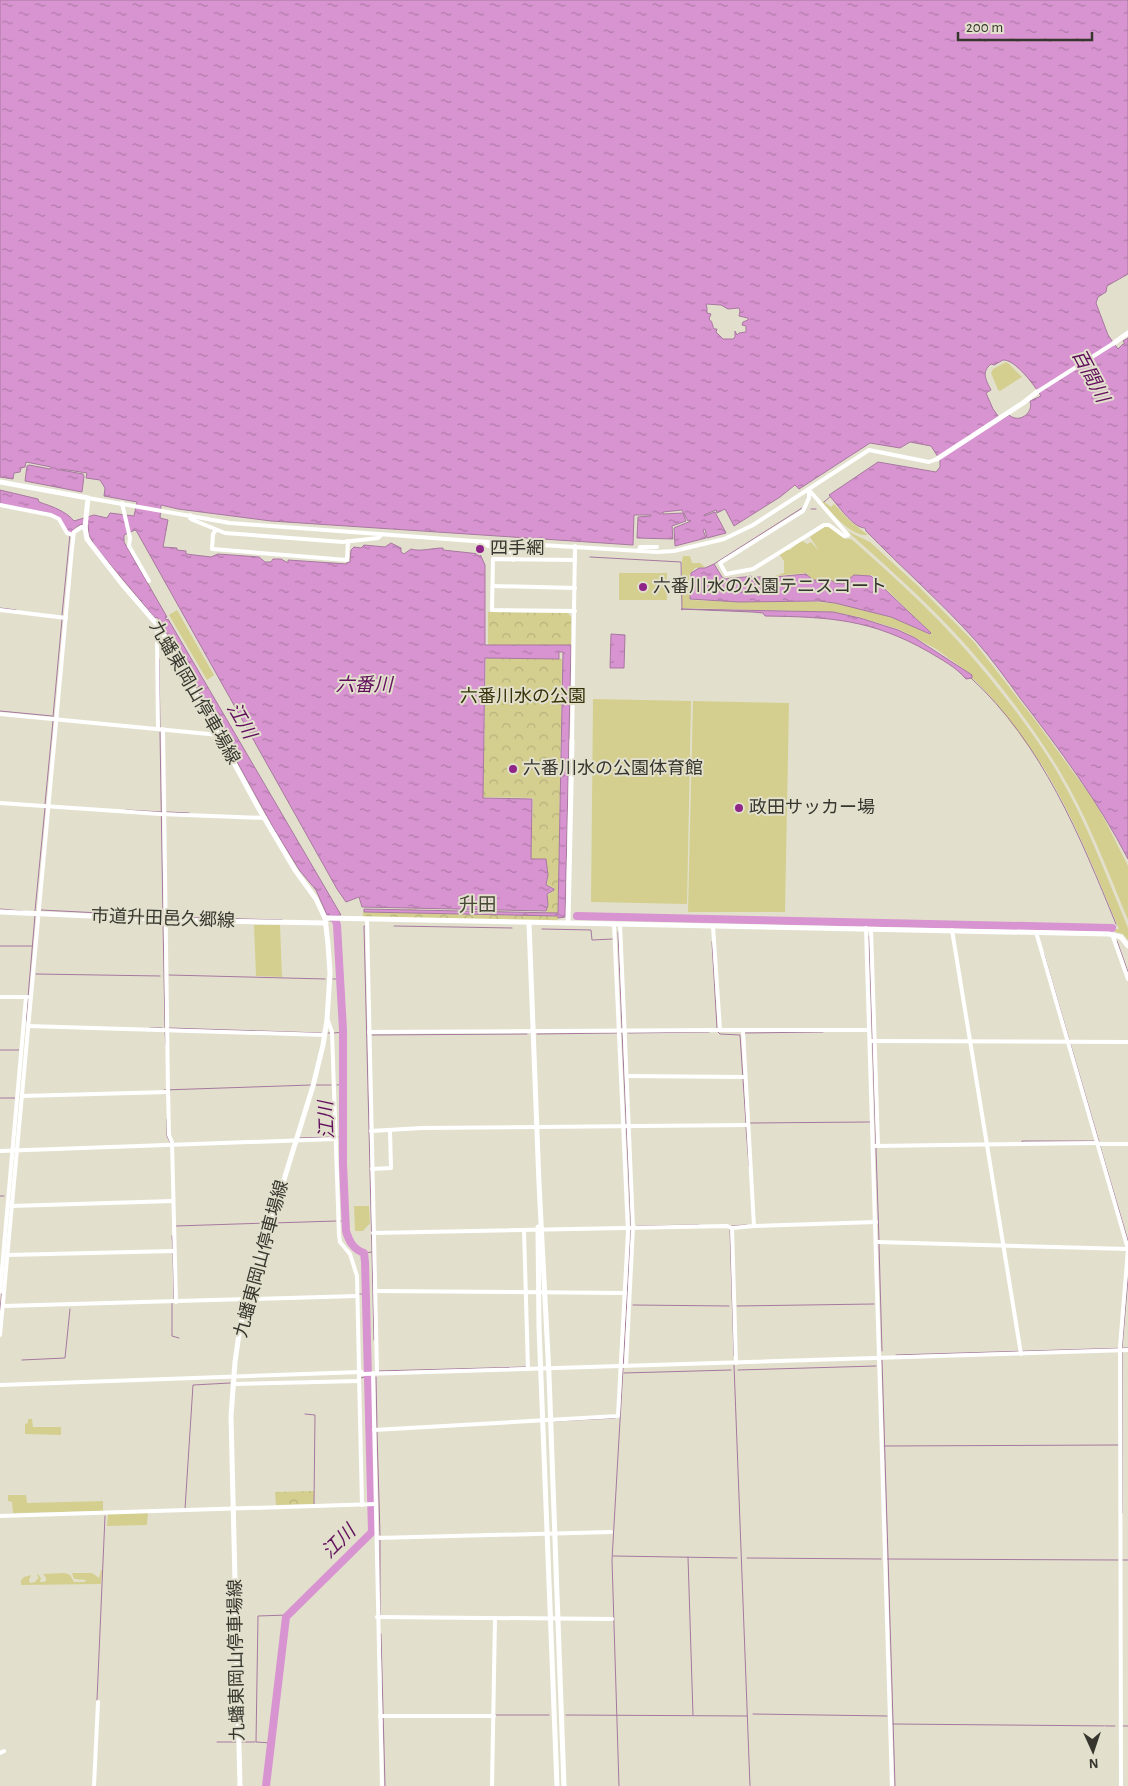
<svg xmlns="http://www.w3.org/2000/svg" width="1128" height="1786" font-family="'Alegreya Sans','Noto Sans JP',sans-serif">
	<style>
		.grass { fill: #d4cf8f }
		.park { fill: url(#park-crowns) }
		.water { fill: url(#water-ripples); stroke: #a7789f; fill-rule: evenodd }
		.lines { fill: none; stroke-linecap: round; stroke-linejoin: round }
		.stream { stroke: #a7789f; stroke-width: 1 }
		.river { stroke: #d894d0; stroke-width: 8 }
		.street { stroke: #fff; stroke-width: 4 }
		.secondary { stroke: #fff; stroke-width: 5 }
		.poi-dot { fill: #8f2588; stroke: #e2e0cd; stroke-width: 2 }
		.labels { text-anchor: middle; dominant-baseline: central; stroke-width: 4; stroke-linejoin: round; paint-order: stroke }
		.poi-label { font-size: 18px; fill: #36362e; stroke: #e2e0cd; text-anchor: start }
		.street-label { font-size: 18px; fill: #36362e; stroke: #e2e0cd }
		.park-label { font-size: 18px; fill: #35320a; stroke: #e2e0cd }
		.water-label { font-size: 19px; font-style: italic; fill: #610f5c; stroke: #e2e0cd }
		.neighbourhood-label { font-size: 19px; fill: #494838; stroke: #e2e0cd }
	</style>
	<defs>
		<pattern id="park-crowns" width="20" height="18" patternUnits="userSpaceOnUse" patternTransform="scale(1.25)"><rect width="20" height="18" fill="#d4cf8f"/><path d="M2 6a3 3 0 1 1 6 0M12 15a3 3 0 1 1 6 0" fill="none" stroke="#b7b27c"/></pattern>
		<pattern id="water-ripples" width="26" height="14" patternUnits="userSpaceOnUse" patternTransform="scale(1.25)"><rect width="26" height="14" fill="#d894d0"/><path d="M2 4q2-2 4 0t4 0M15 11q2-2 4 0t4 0" fill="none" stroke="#b07aa9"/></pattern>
	</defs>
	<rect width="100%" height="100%" fill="#e2e0cd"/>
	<g class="grass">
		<polygon points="1006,362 1009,364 1022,377 1000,391 998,390 991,373 993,369"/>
		<path d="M823 501 831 507 834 504 849 520 868 535C851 537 832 513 822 502Z"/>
		<path d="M825 526H828L845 539H851L857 544C886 570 915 596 942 624 982 666 1026 721 1056 770 1086 820 1106 875 1128 928V940L1123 934 1115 932 1114 929H1119C1097 876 1076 823 1047 773 1039 760 1029 748 1021 736 1006 716 991 695 972 678V675L936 649 914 637 898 629 859 617 833 612 682 608V560L683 556H690L692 563H700L705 567 695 568 689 575 690 600 739 602H818L835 603 891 617 931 635V633L872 575H854L843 584 839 582 835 583 831 580 822 582 821 579 813 580 806 573 774 576 784 573V561L779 554 785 550H790L801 540 807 544 811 542 819 551 810 537Z"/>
		<path d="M847 531 870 542 918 586 974 642 1035 720 1090 795 1105 820 1128 866V920C1107 869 1087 816 1058 768 1030 722 989 669 952 630 919 595 883 563 847 531Z"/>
		<rect x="619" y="573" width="48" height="27"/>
		<polygon points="177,610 214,675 207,680 169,615"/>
		<polygon points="593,699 691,701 687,904 591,902"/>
		<polygon points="693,701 789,703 785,912 688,912"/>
		<polygon points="254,925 280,925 282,977 256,976"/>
		<polygon points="354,1206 369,1206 370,1223 363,1231 355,1231"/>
		<polygon points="28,1419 32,1419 33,1427 61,1427 61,1435 25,1434 25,1424 28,1423"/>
		<polygon points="8,1495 26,1495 27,1503 103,1501 103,1511 13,1513 12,1502 8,1501"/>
		<polygon points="148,1512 147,1525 107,1526 108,1514"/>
		<polygon points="101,1570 102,1570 101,1584 21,1585 21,1580 24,1577 31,1575 29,1580 30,1583 35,1582 39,1577 37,1576 38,1574 41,1578 40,1582 43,1582 46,1581 46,1578 43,1574 65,1573 70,1575 74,1582 84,1582 87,1580 74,1579 72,1573 92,1573 99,1578"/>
	</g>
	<g class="park">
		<polygon points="488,612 568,613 571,617 571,645 488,645"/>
		<polygon points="486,658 562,659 558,913 546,913 548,905 547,896 554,890 554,888 547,885 548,875 546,859 531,859 533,798 483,797"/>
		<polygon points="407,909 416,909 417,913 494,915 494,911 502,911 502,915 558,916 558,921 363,917 363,912 406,913"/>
		<polygon points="314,1491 314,1504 276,1505 275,1492"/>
	</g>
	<g class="water">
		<path d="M0 0H1128V274L1107 286 1106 292 1098 297 1096 303 1108 335 1118 349 1123 344H1125L1123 341 1128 338V859C1098 801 1060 750 1020 698 1006 679 992 659 976 641 941 602 902 568 866 531L865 528C853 528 837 504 829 495L878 462 936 472 940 467V460L931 446 910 442 900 448 870 443 799 489 795 485 780 497 734 526 725 509 717 513 716 510 704 515V516L715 512 726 533 707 538 705 529 703 530 706 538 675 546 674 528 691 521 690 520 688 521 682 510 663 512V514L683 513 686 521 672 526 673 539 637 538 638 517 651 516V515H634L633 545 271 521 178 509 161 505 160 518 168 520 163 547 177 548V550L186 551V554L211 557 218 554 259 557 265 562H271L273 559H281L288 563V560L347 564V562H350L351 550 354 547 361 548 364 545 385 547 391 543 401 548V552L404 554 411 549C420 552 432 548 443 548V550L480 554 485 565V645H571L565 917 558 918V916L364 912V909L558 913 563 652H559V659L485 658 483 798 532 799 531 859H546L548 875 546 885 554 889V890L547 894 548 905 546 911 362 907 359 897 346 902 337 889 137 532 135 530 124 535V542L167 617 165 618 167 620 168 619 341 915H327L316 890 300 871 274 829 159 620 157 617 155 618 95 546 89 535 88 524C81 523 74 527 72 533H68L58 517 49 513 0 504V490L38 499 39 502C51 506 66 511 74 521L94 515 107 518 110 513 134 516 137 502 104 496 105 488 100 480 86 478 87 473 61 469V470L83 474 84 476 82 492 25 481 27 466 29 465 50 469 51 467 26 462 25 467 21 468 20 472 14 473 13 479 0 477ZM706 304 721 305 728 309 739 308 740 311 739 316 748 318V320L743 322 742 325 746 326V332L739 333 737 335 735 331V337L733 339H723L716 332 717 329H714C712 325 713 322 709 319L711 314 707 313V308ZM1003 360C1015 359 1035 386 1041 396L1030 401C1034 413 1019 424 1009 415L1001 420 993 409 986 393 991 390C986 380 981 372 991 364L994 365Z"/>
		<path d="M714 564 722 577 725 579C734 577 743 578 751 576L754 579 757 577H774L806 574 813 580H821L822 582 831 580 835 583 843 584 854 575 871 576 931 633 930 634 891 617 835 603 819 601 739 602 690 599 691 573 699 568H705Z"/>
		<path d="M681 609 833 612 860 618 898 630 915 638 972 675V678L966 679C956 667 942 660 929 652 871 619 830 617 765 616L763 613 752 612Z"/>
		<polygon points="611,634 625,635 624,668 610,668"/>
	</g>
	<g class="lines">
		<g class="stream">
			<polyline points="824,502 831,496"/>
			<polyline points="811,509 816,509"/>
			<polyline points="590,557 681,562 682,610"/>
			<polyline points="714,564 802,508"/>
			<polyline points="0,608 16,610"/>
			<polyline points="62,615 70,534"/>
			<polyline points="159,659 160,728"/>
			<path d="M971 678C1042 743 1080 836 1116 924"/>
			<polyline points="0,711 52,716"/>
			<polyline points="53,717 62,619"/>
			<polyline points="160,732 163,918"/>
			<polyline points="45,804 53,721"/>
			<polyline points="126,810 162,812"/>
			<polyline points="167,812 189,813"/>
			<polyline points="0,909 22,911"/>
			<polyline points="41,910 160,916"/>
			<polyline points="35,911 45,808"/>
			<polyline points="166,917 282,920"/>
			<polyline points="617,917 617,919"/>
			<polyline points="710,919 711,921"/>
			<polyline points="330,921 336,921"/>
			<polyline points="163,922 165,1028"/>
			<polyline points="868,922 868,924"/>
			<polyline points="394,926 512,928"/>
			<polyline points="1036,926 1037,927"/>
			<polyline points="542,929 591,930 592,940 613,939"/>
			<polyline points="1113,929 1116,926"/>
			<polyline points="618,932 622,1028"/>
			<polyline points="869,936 879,1240"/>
			<polyline points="1117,941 1128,972"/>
			<polyline points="712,942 717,1028"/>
			<polyline points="0,946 32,946"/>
			<polyline points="1044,954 1099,1142"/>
			<polyline points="36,974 160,976"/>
			<polyline points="169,975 325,979"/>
			<polyline points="333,979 340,979"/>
			<polyline points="26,1021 35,915"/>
			<polyline points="150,1028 162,1028"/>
			<polyline points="169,1028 321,1033"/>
			<polyline points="165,1032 166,1045"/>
			<polyline points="622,1032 631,1226"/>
			<polyline points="718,1032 720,1034 740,1035 746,1123"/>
			<polyline points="328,1033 330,1033"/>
			<polyline points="334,1033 343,1032"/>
			<polyline points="628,1033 709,1032"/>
			<polyline points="745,1033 823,1032"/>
			<polyline points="537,1034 617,1033"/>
			<polyline points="372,1035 527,1034"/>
			<polyline points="0,1050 19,1050"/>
			<polyline points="316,1085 331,1085"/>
			<polyline points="337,1085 343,1084"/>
			<polyline points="164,1090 311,1085"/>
			<polyline points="0,1098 15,1098"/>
			<polyline points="167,1119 167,1136 170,1142"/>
			<polyline points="750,1123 870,1122"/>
			<polyline points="746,1127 749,1166"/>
			<polyline points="339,1137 343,1136"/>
			<polyline points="299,1138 331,1137"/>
			<polyline points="1022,1144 1022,1141 1096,1141"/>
			<polyline points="1100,1146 1128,1241"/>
			<polyline points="0,1196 4,1196"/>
			<polyline points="340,1221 346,1221"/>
			<polyline points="273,1223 336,1221"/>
			<polyline points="176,1226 267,1223"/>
			<polyline points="637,1226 699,1225"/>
			<polyline points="731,1226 746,1225"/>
			<polyline points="730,1230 734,1356"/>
			<polyline points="172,1236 173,1249"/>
			<polyline points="879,1244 882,1351"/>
			<polyline points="372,1252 374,1340"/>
			<polyline points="173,1253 174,1299"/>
			<polyline points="364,1253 372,1252 364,926 366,926"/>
			<polyline points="359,1294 366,1294"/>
			<polyline points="172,1303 172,1336 179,1338"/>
			<polyline points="633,1305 729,1306"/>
			<polyline points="737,1306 874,1304"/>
			<polyline points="0,1310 2,1291"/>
			<polyline points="1122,1348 1128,1278"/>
			<polyline points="1122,1352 1122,1513"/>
			<polyline points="896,1355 1128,1348"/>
			<polyline points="22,1360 65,1358 70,1309"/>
			<polyline points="882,1360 895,1786"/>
			<polyline points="734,1365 750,1786"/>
			<polyline points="738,1370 876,1366"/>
			<polyline points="378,1371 526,1367"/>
			<polyline points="624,1373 731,1370"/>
			<polyline points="376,1377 377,1428"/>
			<polyline points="361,1378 368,1376"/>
			<polyline points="305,1414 315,1415 314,1504"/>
			<polyline points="556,1421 615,1418"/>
			<polyline points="377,1432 380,1535"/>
			<polyline points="884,1446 1118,1445"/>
			<polyline points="185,1509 193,1385 230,1383"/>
			<polyline points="613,1556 737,1558"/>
			<polyline points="688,1557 693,1715"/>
			<polyline points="747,1558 881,1559"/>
			<polyline points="887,1559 1118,1560"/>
			<polyline points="1121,1560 1128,1560"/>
			<polyline points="380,1615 380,1539"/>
			<polyline points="381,1634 385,1786"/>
			<polyline points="97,1700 105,1516"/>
			<polyline points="753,1714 887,1716"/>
			<polyline points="494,1715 549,1715"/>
			<polyline points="566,1715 747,1716"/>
			<polyline points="893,1724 1115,1726"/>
			<polyline points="1122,1726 1128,1726"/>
			<polyline points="217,1742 236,1742"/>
			<polyline points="242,1742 255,1742"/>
			<polyline points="271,1743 256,1742 258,1616 288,1615"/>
			<polyline points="619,1786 612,1560 631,1229"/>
		</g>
		<g class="river">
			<polyline points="577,916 1112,928"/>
			<path d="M266 1786 286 1617 372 1532 365 1262 364 1253C353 1249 349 1241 346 1231L343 1164V1030L337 925 333 911"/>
		</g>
		<g class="street">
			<polyline points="1037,392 1114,343"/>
			<polygon points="809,490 848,535 844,536 829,525 824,525 753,569 726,574 720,563 803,511 809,498"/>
			<polyline points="88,498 230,523 473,541 657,552 674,551 724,539 753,525 869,450 929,462 937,459"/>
			<polyline points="122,503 130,538 129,546 149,581"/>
			<polyline points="0,505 51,515 59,519 67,533 73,535"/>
			<polyline points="190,515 190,518 193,520 225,533 343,542 378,538 382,534"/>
			<polyline points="216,530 213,534 212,549 347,560 348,541"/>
			<polyline points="478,543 511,552 513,555 513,560"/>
			<polyline points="639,551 640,547 657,547"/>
			<polyline points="493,586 575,588"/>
			<polyline points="0,610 66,618"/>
			<polyline points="575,611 492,610 493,559 575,560"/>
			<polyline points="0,714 219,735"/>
			<polyline points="158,729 157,633 161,629"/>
			<polyline points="163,729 168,1090 169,1135 172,1142 176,1302"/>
			<polyline points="572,740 575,546"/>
			<polyline points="0,803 160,814 265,818"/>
			<polyline points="367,919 377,1373"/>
			<polyline points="620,924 633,1227 626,1366"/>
			<polyline points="713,926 720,1030 869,1030"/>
			<polyline points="866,928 892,1786"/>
			<polyline points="871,929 878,1145"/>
			<polyline points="952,930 1021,1354"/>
			<polyline points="1036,932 1128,1249 1120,1347 1121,1786"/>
			<polyline points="1112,934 1128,979"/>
			<polyline points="0,997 28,997"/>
			<polyline points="328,1021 332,1032 339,1235 340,1242 350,1254 357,1276 359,1370 363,1374 1128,1350"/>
			<polyline points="28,1026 325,1035"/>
			<polyline points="743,1031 754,1226"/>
			<polyline points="369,1032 720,1030"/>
			<polyline points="870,1041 1128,1042"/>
			<polyline points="627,1076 745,1077"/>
			<polyline points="22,1096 168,1092"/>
			<polyline points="371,1131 422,1128 748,1125"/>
			<polyline points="1098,1144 1128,1144"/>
			<polyline points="873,1146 1097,1143"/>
			<polyline points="0,1151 335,1139"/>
			<polyline points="372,1169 391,1168 390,1131"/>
			<polyline points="11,1206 173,1201"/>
			<polyline points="732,1228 736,1363"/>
			<polyline points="524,1230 528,1369"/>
			<polyline points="373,1233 727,1226 732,1228 754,1226 876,1222"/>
			<polyline points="877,1242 1128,1249"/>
			<polyline points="7,1255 174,1251"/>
			<polyline points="375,1291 625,1293"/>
			<polyline points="0,1292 26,997"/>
			<polyline points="3,1306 357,1296"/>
			<polyline points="0,1335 72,548 74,532 82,527 85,528"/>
			<polyline points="373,1373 382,1786"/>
			<polyline points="233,1384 359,1381"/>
			<polyline points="0,1385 361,1372 359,1376 362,1505"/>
			<polyline points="374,1430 618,1416 628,1232 614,924"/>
			<polyline points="0,1516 376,1504"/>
			<polyline points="377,1538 611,1532"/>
			<polyline points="377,1617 612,1619"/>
			<polyline points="380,1716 494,1716"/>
			<polyline points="0,1753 4,1751"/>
			<polyline points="94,1786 98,1702"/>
			<polyline points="492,1786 495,1618"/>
		</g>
		<g class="secondary">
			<polyline points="1114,343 1128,333"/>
			<polyline points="937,459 1023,403 1037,392"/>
			<polyline points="0,482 88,498 85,528 87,539 122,584 161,629 259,809 295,870 316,899 325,918 328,944 330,973 327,1020 323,1045 313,1086 247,1299 240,1327 235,1362 231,1416 240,1786"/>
			<polyline points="0,912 203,921 326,923"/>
			<polyline points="325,918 1109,934 1121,937 1128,946"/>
			<polyline points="529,923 539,1184 549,1375 564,1786"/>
			<polyline points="568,923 572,740"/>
			<polyline points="538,1227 539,1327 557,1786"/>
		</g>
	</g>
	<g class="poi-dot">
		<circle cx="480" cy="549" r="5"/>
		<circle cx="643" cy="587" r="5"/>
		<circle cx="513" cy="769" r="5"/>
		<circle cx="739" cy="808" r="5"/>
	</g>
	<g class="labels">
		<g class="poi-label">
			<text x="490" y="549">四手網</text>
			<text x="653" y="587">六番川水の公園テニスコート</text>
			<text x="523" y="769">六番川水の公園体育館</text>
			<text x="749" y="808">政田サッカー場</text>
		</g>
		<g class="street-label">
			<text transform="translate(194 693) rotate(60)">九蟠東岡山停車場線</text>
			<text transform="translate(163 919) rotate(2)">市道升田邑久郷線</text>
			<text transform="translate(262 1259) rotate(-75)">九蟠東岡山停車場線</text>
			<text transform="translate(237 1660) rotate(-91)">九蟠東岡山停車場線</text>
		</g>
		<g class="park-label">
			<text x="523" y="697">六番川水の公園</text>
		</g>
		<g class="water-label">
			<text transform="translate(1090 376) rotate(62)">百間川</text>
			<text x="364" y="685">六番川</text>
			<text transform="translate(241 721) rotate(60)">江川</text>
			<text transform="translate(327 1120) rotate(-92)">江川</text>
			<text transform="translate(339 1542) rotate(-45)">江川</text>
		</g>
		<g class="neighbourhood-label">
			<text x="478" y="905">升田</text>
		</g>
	</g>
	<g transform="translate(1093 1751) rotate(177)" stroke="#e2e0cd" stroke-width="4" paint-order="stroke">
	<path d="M0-4L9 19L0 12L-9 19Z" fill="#36362e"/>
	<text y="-8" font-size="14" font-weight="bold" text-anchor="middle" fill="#36362e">N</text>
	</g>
	<path d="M958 32v8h134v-8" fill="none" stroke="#36362e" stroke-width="2.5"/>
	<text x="966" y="32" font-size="15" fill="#36362e" stroke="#e2e0cd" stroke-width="4" paint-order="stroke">200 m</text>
</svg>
